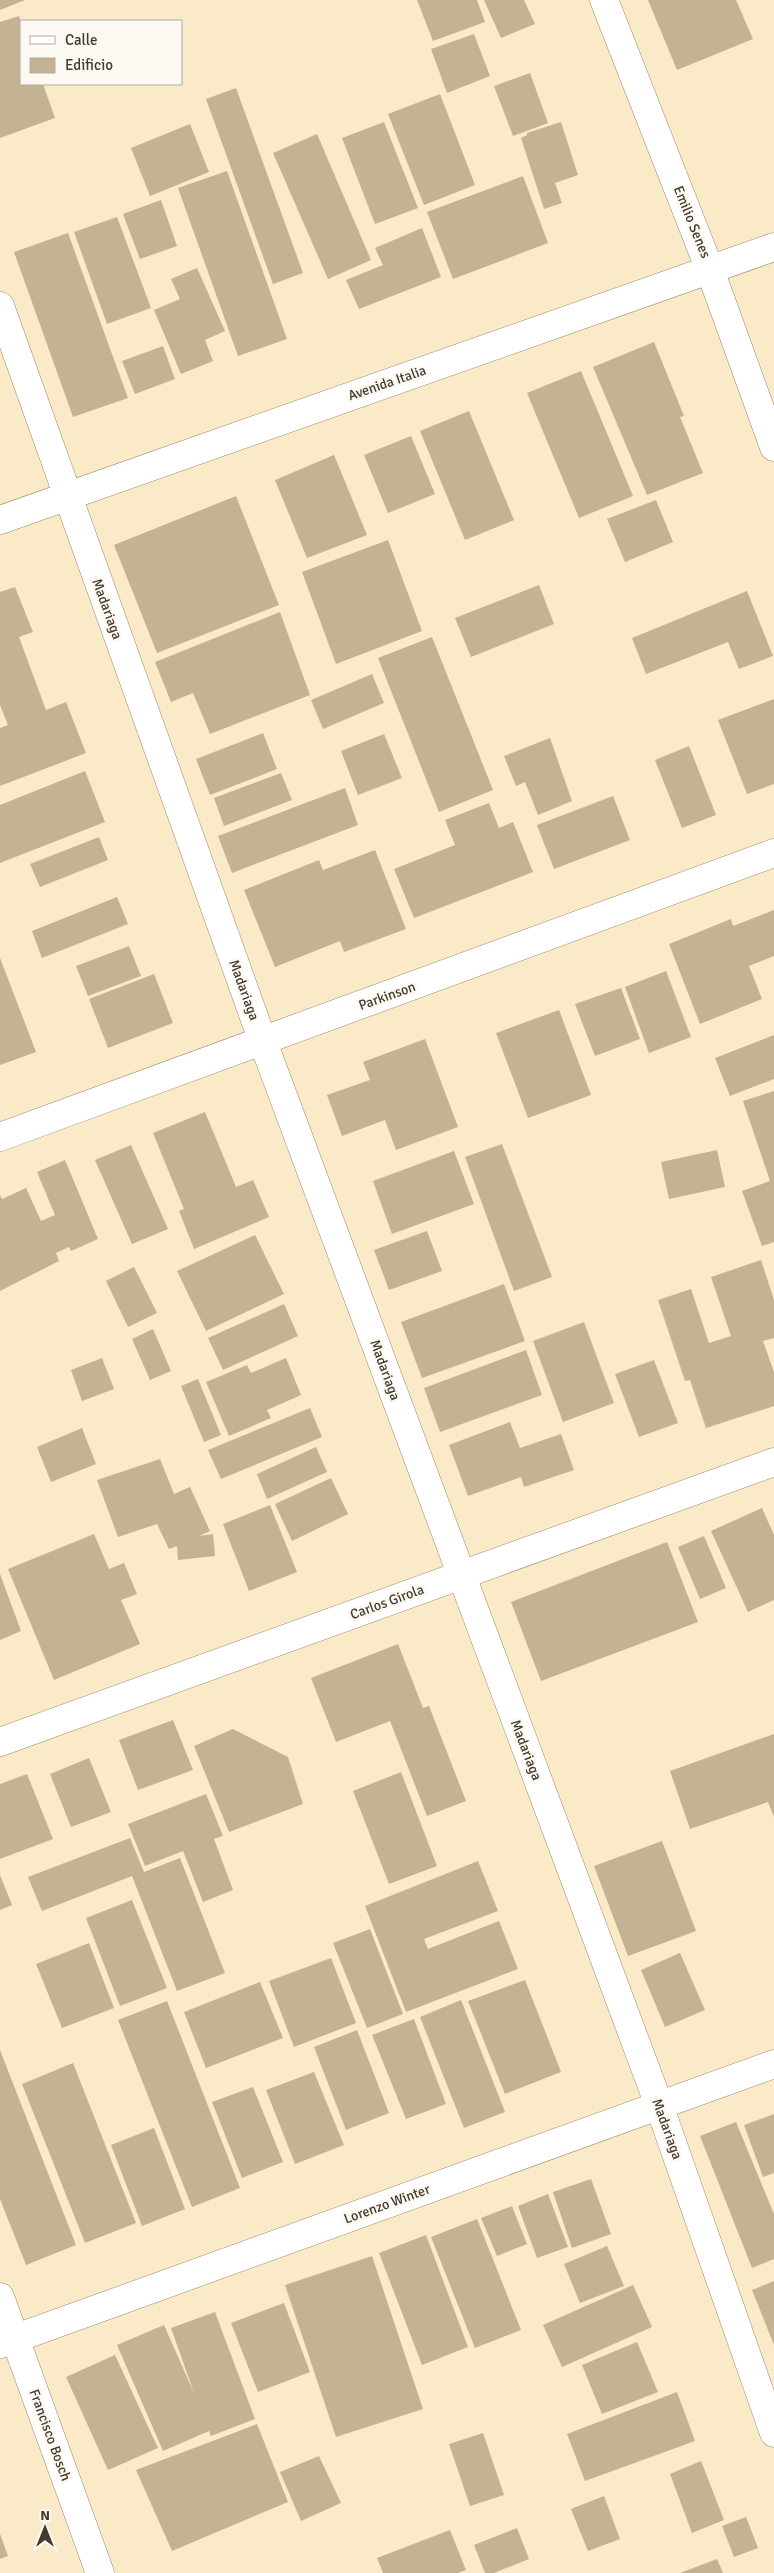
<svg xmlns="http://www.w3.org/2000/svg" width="774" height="2573" font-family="Signika,sans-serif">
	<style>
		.building { fill: #c3b393 }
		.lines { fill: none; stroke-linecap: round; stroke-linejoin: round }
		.street-casing { stroke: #9a8a6b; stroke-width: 29 }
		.secondary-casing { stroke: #9a8a6b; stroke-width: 29 }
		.street { stroke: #fff; stroke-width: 28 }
		.secondary { stroke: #fff; stroke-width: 28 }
		.labels { text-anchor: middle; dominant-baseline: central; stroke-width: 5; stroke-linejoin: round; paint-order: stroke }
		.street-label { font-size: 14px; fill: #413a2d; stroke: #fcf8f2 }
	</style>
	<rect width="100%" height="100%" fill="#fbeac8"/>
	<g class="building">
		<polygon points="0,0 25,0 0,10"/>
		<polygon points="417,0 477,0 485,22 433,41"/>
		<polygon points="484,0 524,0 535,24 501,38"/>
		<polygon points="648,0 736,0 753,39 677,70"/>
		<polygon points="19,16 21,23 21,84 43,84 55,118 0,138 0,22"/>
		<polygon points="474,34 490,76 447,93 431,49"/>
		<polygon points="530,73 548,123 513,136 494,86"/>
		<polygon points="236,88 303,273 273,284 206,99"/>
		<polygon points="440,94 475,185 424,205 388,114"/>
		<polygon points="384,122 418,208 375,224 342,138"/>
		<polygon points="561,122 578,175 555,183 562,203 544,209 521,138 527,135 527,133"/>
		<polygon points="190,124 209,172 150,196 131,148"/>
		<polygon points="317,134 371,260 328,279 273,153"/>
		<polygon points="227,171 287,339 238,356 178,188"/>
		<polygon points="523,176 548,243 453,279 427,212"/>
		<polygon points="161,200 177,246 140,259 123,214"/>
		<polygon points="117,217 151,308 107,324 74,232"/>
		<polygon points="422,228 441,277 359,309 346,280 383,265 375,248"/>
		<polygon points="68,233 128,398 73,417 14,252"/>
		<polygon points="197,268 225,331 205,340 213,361 181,374 154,310 180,299 171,279"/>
		<polygon points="654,342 684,416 680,417 703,473 647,495 593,367"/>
		<polygon points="163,346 175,379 135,394 122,361"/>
		<polygon points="581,371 633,496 579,518 527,393"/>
		<polygon points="469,411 514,520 465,540 420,431"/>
		<polygon points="411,436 435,494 388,513 364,455"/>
		<polygon points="334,455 367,535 307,558 275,480"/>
		<polygon points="236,496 279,605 157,653 114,545"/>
		<polygon points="656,500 673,542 625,562 607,519"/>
		<polygon points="388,540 422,631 336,664 302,572"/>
		<polygon points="539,585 554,624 471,657 455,618"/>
		<polygon points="15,587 33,632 19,637 46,710 66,702 86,753 0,786 0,728 8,725 0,705 0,592"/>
		<polygon points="747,591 773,656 739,669 728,642 646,674 632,638"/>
		<polygon points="280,612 310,695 210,734 193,693 171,702 155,662"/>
		<polygon points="432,637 493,790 439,812 378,658"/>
		<polygon points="372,674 384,703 323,729 311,700"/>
		<polygon points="774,699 774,784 747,794 718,720"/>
		<polygon points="263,733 277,769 210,795 196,759"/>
		<polygon points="384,734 402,778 358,795 341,751"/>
		<polygon points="550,738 572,801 538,815 525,782 516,786 504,756"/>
		<polygon points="689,746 716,815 682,828 655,760"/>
		<polygon points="85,771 105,822 0,863 0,805"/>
		<polygon points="281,773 292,800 224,826 214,798"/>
		<polygon points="345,788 358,825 232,873 218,836"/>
		<polygon points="613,796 630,840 554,869 537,825"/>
		<polygon points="489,803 499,828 513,822 533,872 414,918 394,869 455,845 445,820"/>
		<polygon points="99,837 108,860 40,887 30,864"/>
		<polygon points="375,850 406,929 344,952 340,941 275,967 244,890 319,860 323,870"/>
		<polygon points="117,897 128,924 42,958 32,931"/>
		<polygon points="774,910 774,956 749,966 762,999 700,1024 669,944 731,919 733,926"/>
		<polygon points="129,946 141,976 88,996 76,966"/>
		<polygon points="0,958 36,1052 0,1065"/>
		<polygon points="666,971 691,1037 649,1053 625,987"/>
		<polygon points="154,974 173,1023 108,1048 89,999"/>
		<polygon points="621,988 640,1039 595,1056 575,1004"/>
		<polygon points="559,1010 591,1095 528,1118 496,1033"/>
		<polygon points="774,1035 774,1079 730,1096 715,1058"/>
		<polygon points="425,1039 458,1127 396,1150 385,1120 342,1136 327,1095 370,1080 363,1062"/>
		<polygon points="774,1091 774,1242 762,1246 742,1191 770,1181 743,1101"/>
		<polygon points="205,1112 236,1187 253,1180 269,1217 194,1249 179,1211 184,1209 153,1133"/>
		<polygon points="502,1144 552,1277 514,1291 465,1157"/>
		<polygon points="131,1145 168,1229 132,1244 95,1160"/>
		<polygon points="717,1150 725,1187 669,1199 661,1162"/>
		<polygon points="454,1151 474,1204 392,1234 373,1181"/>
		<polygon points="65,1160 98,1239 71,1251 69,1247 56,1253 59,1261 0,1291 0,1195 2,1199 26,1188 41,1221 55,1215 37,1172"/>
		<polygon points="427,1231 442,1271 389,1290 374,1250"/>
		<polygon points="255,1235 284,1294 206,1331 177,1271"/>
		<polygon points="761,1260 774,1300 774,1338 763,1341 774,1372 774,1406 706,1428 690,1380 685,1381 658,1300 691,1289 709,1343 731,1336 711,1277"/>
		<polygon points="134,1267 157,1313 128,1327 106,1281"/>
		<polygon points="504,1284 525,1341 422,1378 401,1322"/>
		<polygon points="284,1304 298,1336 223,1370 208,1338"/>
		<polygon points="584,1322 614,1403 563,1422 533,1341"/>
		<polygon points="153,1329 171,1371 150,1380 132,1339"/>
		<polygon points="526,1350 542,1395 440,1432 424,1388"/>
		<polygon points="102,1358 114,1389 82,1401 71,1370"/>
		<polygon points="286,1358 301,1395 267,1410 271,1418 229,1436 206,1382 247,1365 251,1373"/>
		<polygon points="654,1360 678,1423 639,1437 615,1374"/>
		<polygon points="198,1379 221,1435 204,1442 181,1386"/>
		<polygon points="310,1408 322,1437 221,1479 208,1450"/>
		<polygon points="510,1422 520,1448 561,1434 574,1470 524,1487 521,1477 468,1496 449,1445"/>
		<polygon points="82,1428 96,1464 51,1482 37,1447"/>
		<polygon points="316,1447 327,1472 267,1499 257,1474"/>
		<polygon points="160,1459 174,1494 190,1487 210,1531 199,1536 213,1534 215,1556 178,1560 177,1546 169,1549 157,1524 118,1537 97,1480"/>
		<polygon points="331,1478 348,1514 292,1541 275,1504"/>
		<polygon points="270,1505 297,1572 249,1591 223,1524"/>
		<polygon points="762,1508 774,1535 774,1600 748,1612 711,1531"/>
		<polygon points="94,1534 109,1569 124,1563 137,1594 121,1600 140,1644 54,1680 8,1569"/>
		<polygon points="704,1536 726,1588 700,1599 678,1547"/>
		<polygon points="667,1542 698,1622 541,1681 511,1602"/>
		<polygon points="0,1574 21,1631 0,1640"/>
		<polygon points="398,1644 423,1708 429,1706 466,1801 427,1816 390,1721 336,1742 311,1678"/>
		<polygon points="173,1720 193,1770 138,1790 119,1740"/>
		<polygon points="233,1729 288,1757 303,1804 229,1832 194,1746"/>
		<polygon points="774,1734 774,1817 768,1802 690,1829 670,1771"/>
		<polygon points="89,1758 111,1812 71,1827 50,1774"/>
		<polygon points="401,1772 437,1866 389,1884 353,1791"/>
		<polygon points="27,1774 53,1839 0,1859 0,1784"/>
		<polygon points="206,1794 223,1836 214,1839 233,1890 203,1902 183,1851 145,1866 128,1824"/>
		<polygon points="130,1838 144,1872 180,1858 225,1973 177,1991 132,1876 42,1911 28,1877"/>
		<polygon points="662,1841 696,1931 628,1956 594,1866"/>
		<polygon points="478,1861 498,1911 424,1939 428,1949 499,1921 518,1969 406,2012 365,1906"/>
		<polygon points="0,1875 12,1905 0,1910"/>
		<polygon points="132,1900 167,1988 120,2006 86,1918"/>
		<polygon points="370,1929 403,2014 367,2028 333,1943"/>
		<polygon points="89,1943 114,2008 62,2028 36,1964"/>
		<polygon points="680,1953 705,2010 665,2027 641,1970"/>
		<polygon points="331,1958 356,2023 294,2047 269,1981"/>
		<polygon points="525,1980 561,2072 505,2094 468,2001"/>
		<polygon points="260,1982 283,2038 206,2068 184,2012"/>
		<polygon points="461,2000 505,2112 464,2128 420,2017"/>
		<polygon points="167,2001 240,2188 192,2207 118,2020"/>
		<polygon points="414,2019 446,2104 406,2119 372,2035"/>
		<polygon points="357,2030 389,2113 346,2130 314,2047"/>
		<polygon points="0,2050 76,2245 26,2265 0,2199"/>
		<polygon points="73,2063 136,2223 85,2243 22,2084"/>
		<polygon points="314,2072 344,2145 295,2164 266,2090"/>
		<polygon points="253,2087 283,2162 242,2178 212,2102"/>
		<polygon points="774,2114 774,2173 763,2177 744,2125"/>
		<polygon points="736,2122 774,2214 774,2259 752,2268 700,2136"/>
		<polygon points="154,2128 185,2209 142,2226 111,2145"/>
		<polygon points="591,2179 611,2234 572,2248 553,2192"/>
		<polygon points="548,2194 568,2247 537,2258 518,2206"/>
		<polygon points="512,2206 527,2244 497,2256 481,2218"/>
		<polygon points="477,2219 521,2330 475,2348 431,2237"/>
		<polygon points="426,2235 468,2347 422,2365 379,2253"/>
		<polygon points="607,2246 624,2286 580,2303 564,2264"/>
		<polygon points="372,2256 423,2409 336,2437 285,2285"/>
		<polygon points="774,2281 774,2345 752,2290"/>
		<polygon points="633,2285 652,2327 562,2367 543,2325"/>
		<polygon points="284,2303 310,2372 258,2392 231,2323"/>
		<polygon points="215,2312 255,2419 211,2436 209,2431 163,2451 117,2345 164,2325 194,2393 171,2328"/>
		<polygon points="637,2342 658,2392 602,2414 582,2365"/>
		<polygon points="115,2355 158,2448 108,2470 66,2377"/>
		<polygon points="677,2392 695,2441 585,2481 567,2434"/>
		<polygon points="257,2424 288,2502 172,2551 136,2470"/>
		<polygon points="483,2433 504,2495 470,2506 449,2444"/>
		<polygon points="319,2456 341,2503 301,2521 280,2472"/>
		<polygon points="701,2461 724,2520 692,2533 670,2474"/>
		<polygon points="604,2496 620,2539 588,2551 571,2509"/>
		<polygon points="746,2517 758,2548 734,2557 722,2526"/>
		<polygon points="517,2528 529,2559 494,2573 485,2573 474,2545"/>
		<polygon points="450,2530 466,2570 458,2573 383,2573 377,2558"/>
		<polygon points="0,2534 8,2556 0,2559"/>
		<polygon points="717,2559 723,2573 680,2573"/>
	</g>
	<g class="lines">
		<defs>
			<g id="street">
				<polyline points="604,0 710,270 774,447"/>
				<polyline points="0,306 263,1042 659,2105 774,2433"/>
				<polyline points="0,1137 774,853"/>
				<polyline points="0,1742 774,1462"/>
				<polyline points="0,2297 100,2573"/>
				<polyline points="0,2344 774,2064"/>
			</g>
			<polyline id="secondary" points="0,520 774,247"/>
		</defs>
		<use href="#street" class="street-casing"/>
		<use href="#secondary" class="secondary-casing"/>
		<use href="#street" class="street"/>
		<use href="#secondary" class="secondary"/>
	</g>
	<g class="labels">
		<g class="street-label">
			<text transform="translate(692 222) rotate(68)">Emilio Senes</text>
			<text transform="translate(387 383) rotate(-19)">Avenida Italia</text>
			<text transform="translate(107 609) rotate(70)">Madariaga</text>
			<text transform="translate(244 990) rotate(70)">Madariaga</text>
			<text transform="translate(387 996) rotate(-20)">Parkinson</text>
			<text transform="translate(385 1370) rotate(70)">Madariaga</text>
			<text transform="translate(387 1602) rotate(-20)">Carlos Girola</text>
			<text transform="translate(526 1750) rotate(69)">Madariaga</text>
			<text transform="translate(667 2129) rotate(70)">Madariaga</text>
			<text transform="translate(387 2204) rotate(-20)">Lorenzo Winter</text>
			<text transform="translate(50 2435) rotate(70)">Francisco Bosch</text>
		</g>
	</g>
	<rect x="20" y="20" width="162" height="65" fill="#fcf8f2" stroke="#b1aca3"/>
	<rect x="30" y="36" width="25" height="8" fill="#ffffff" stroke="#b1aca3"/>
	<text x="65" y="45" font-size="15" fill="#413a2d">Calle</text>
	<rect x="30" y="58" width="25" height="15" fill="#c3b393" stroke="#b1aca3"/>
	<text x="65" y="70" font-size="15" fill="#413a2d">Edificio</text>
	<g transform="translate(45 2528)" stroke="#fcf8f2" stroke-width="4" paint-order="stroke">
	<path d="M0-4L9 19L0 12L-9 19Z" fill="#413a2d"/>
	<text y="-8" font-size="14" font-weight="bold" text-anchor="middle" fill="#413a2d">N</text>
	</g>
</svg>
